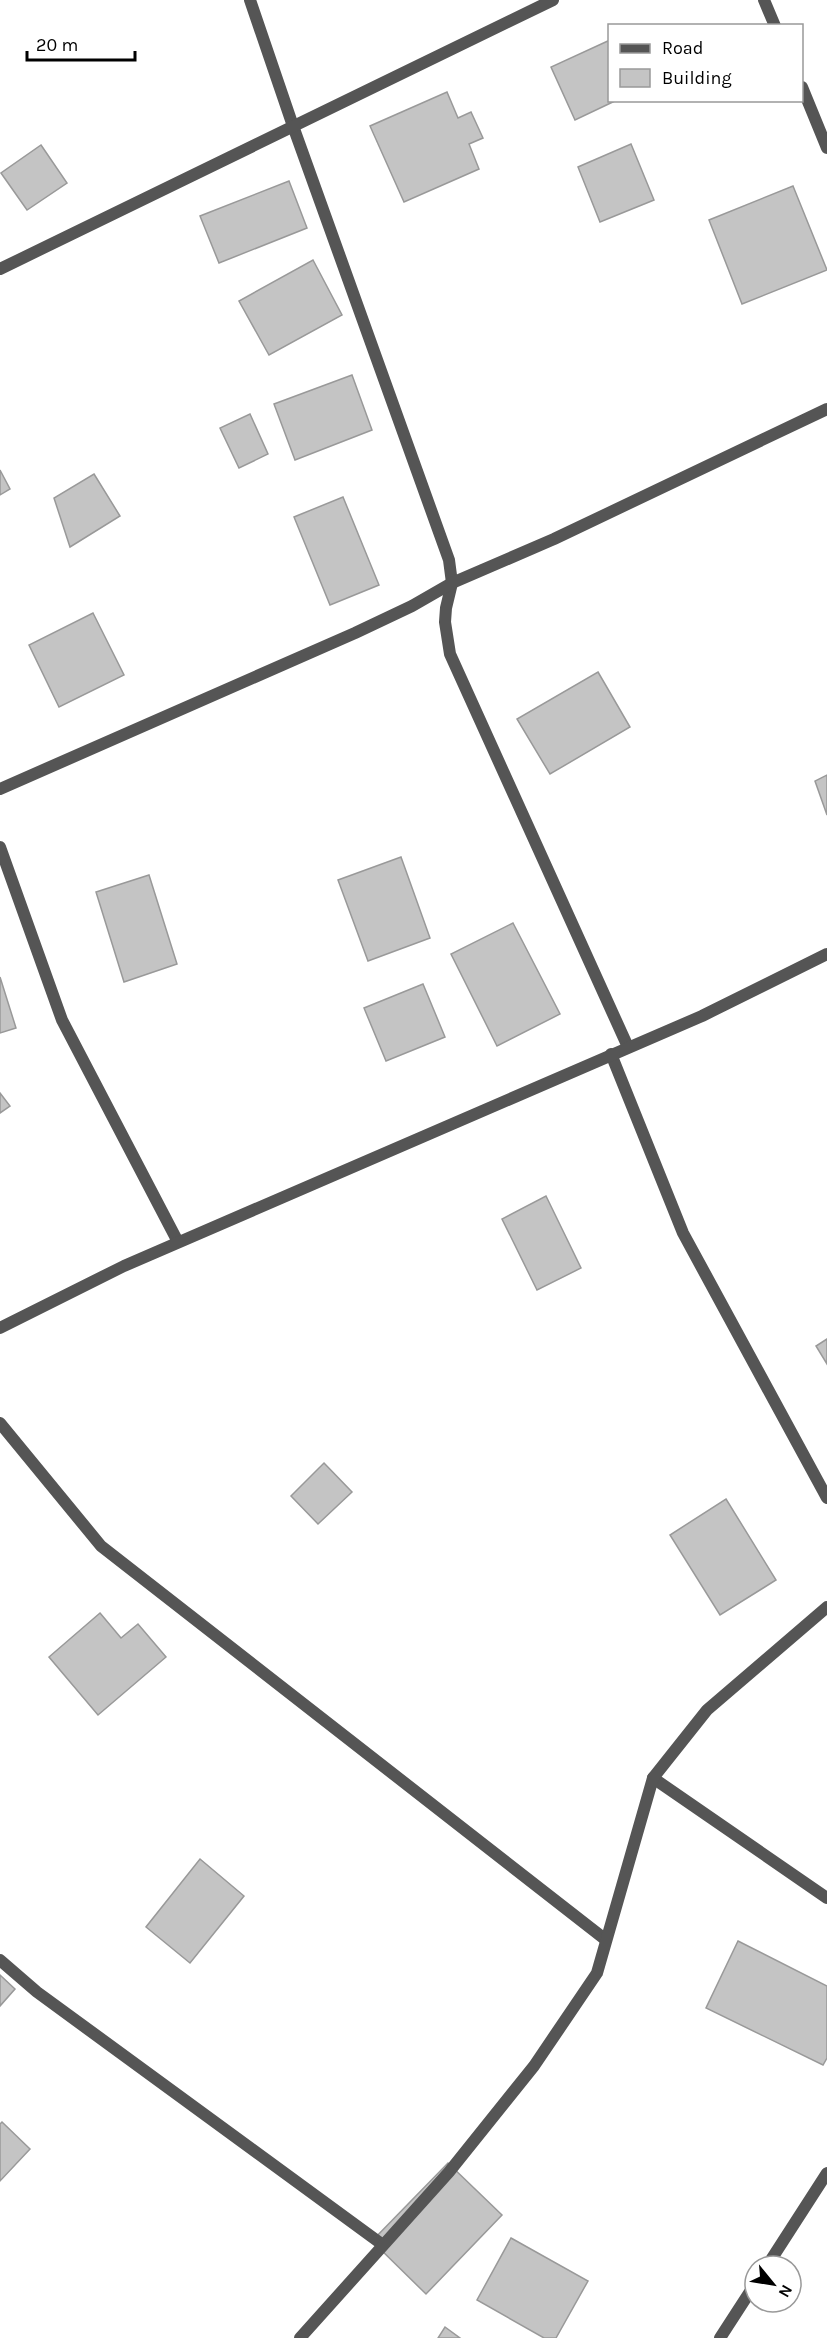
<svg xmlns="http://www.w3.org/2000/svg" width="827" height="2338" font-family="Karla,sans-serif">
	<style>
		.building { fill: #c4c4c4; stroke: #999; stroke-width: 1.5 }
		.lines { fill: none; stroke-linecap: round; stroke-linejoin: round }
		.street { stroke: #555; stroke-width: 12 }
	</style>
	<rect width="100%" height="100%" fill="#fff"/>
	<g class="building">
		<polygon points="610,40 610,100 617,100 575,120 551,67"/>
		<polygon points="447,92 458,118 471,112 483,138 469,144 479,169 404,202 370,126"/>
		<polygon points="631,144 654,200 600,222 578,167"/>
		<polygon points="41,145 67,183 27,210 1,173"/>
		<polygon points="289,181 307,228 219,263 200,216"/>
		<polygon points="793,186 827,270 742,304 709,220"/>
		<polygon points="313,260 342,315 269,355 239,301"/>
		<polygon points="352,375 372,430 295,460 274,404"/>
		<polygon points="250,414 268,454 239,468 220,428"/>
		<polygon points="0,470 10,489 0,495"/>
		<polygon points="94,474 120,516 70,547 54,498"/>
		<polygon points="343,497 379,585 330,605 294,517"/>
		<polygon points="93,613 124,675 59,707 29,645"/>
		<polygon points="598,672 630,727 550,774 517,719"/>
		<polygon points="827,775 827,815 815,781"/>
		<polygon points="401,857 430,938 368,961 338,880"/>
		<polygon points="149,875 177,964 124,982 96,892"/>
		<polygon points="513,923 560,1014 497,1046 451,954"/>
		<polygon points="0,977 16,1028 0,1033"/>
		<polygon points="423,984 445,1037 386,1061 364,1008"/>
		<polygon points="0,1093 10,1106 0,1113"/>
		<polygon points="546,1196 581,1268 537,1290 502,1219"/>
		<polygon points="827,1339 827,1364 816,1346"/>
		<polygon points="324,1463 352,1492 318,1524 291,1496"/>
		<polygon points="726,1499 776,1580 720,1615 670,1535"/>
		<polygon points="100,1613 121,1638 138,1624 166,1657 98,1715 49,1657"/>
		<polygon points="200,1859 244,1896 190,1963 146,1927"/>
		<polygon points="738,1941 827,1986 827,2058 823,2065 706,2008"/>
		<polygon points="0,1975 15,1989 0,2006"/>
		<polygon points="2,2122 30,2149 0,2181 0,2124"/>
		<polygon points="448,2163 502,2215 426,2294 372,2241"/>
		<polygon points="511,2238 588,2281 556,2338 544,2338 477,2300"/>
		<polygon points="445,2327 460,2338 438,2338"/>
	</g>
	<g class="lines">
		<g class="street">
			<polyline points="250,0 293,126 449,560 452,583 446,608 445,622 450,654 628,1047"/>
			<polyline points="764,0 775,26"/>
			<polyline points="802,87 827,148"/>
			<polyline points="0,269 553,0"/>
			<polyline points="0,789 355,633 412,606 452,583 554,539 827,409"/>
			<polyline points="0,847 62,1020 178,1242"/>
			<polyline points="611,1054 683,1233 827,1498"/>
			<polyline points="0,1328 124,1266 702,1016 827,954"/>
			<polyline points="0,1423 101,1546 606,1940"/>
			<polyline points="653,1778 827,1898"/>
			<polyline points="0,1960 37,1992 383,2245"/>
			<polyline points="767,2266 827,2173"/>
			<polyline points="300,2338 449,2172 534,2066 597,1973 653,1778 707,1710 827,1607"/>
			<polyline points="720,2338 755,2284"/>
		</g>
	</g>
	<rect x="608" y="24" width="195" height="78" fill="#ffffff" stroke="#999999" stroke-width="1.5"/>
	<rect x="620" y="44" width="30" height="9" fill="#555555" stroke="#999999" stroke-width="1.5"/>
	<text x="662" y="54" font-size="18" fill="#000000">Road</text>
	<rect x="620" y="69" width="30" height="18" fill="#c4c4c4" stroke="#999999" stroke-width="1.5"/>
	<text x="662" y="84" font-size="18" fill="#000000">Building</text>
	<g transform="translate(773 2284) rotate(120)"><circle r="28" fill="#ffffff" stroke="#999999" stroke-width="1.5"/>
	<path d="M0-4.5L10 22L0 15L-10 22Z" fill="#000000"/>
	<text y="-9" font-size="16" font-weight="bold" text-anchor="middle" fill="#000000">N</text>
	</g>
	<path d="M27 51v9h108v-9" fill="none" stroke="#000000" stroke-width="3"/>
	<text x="36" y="51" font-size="18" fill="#000000" stroke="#ffffff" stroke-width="4.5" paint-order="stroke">20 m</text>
</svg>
